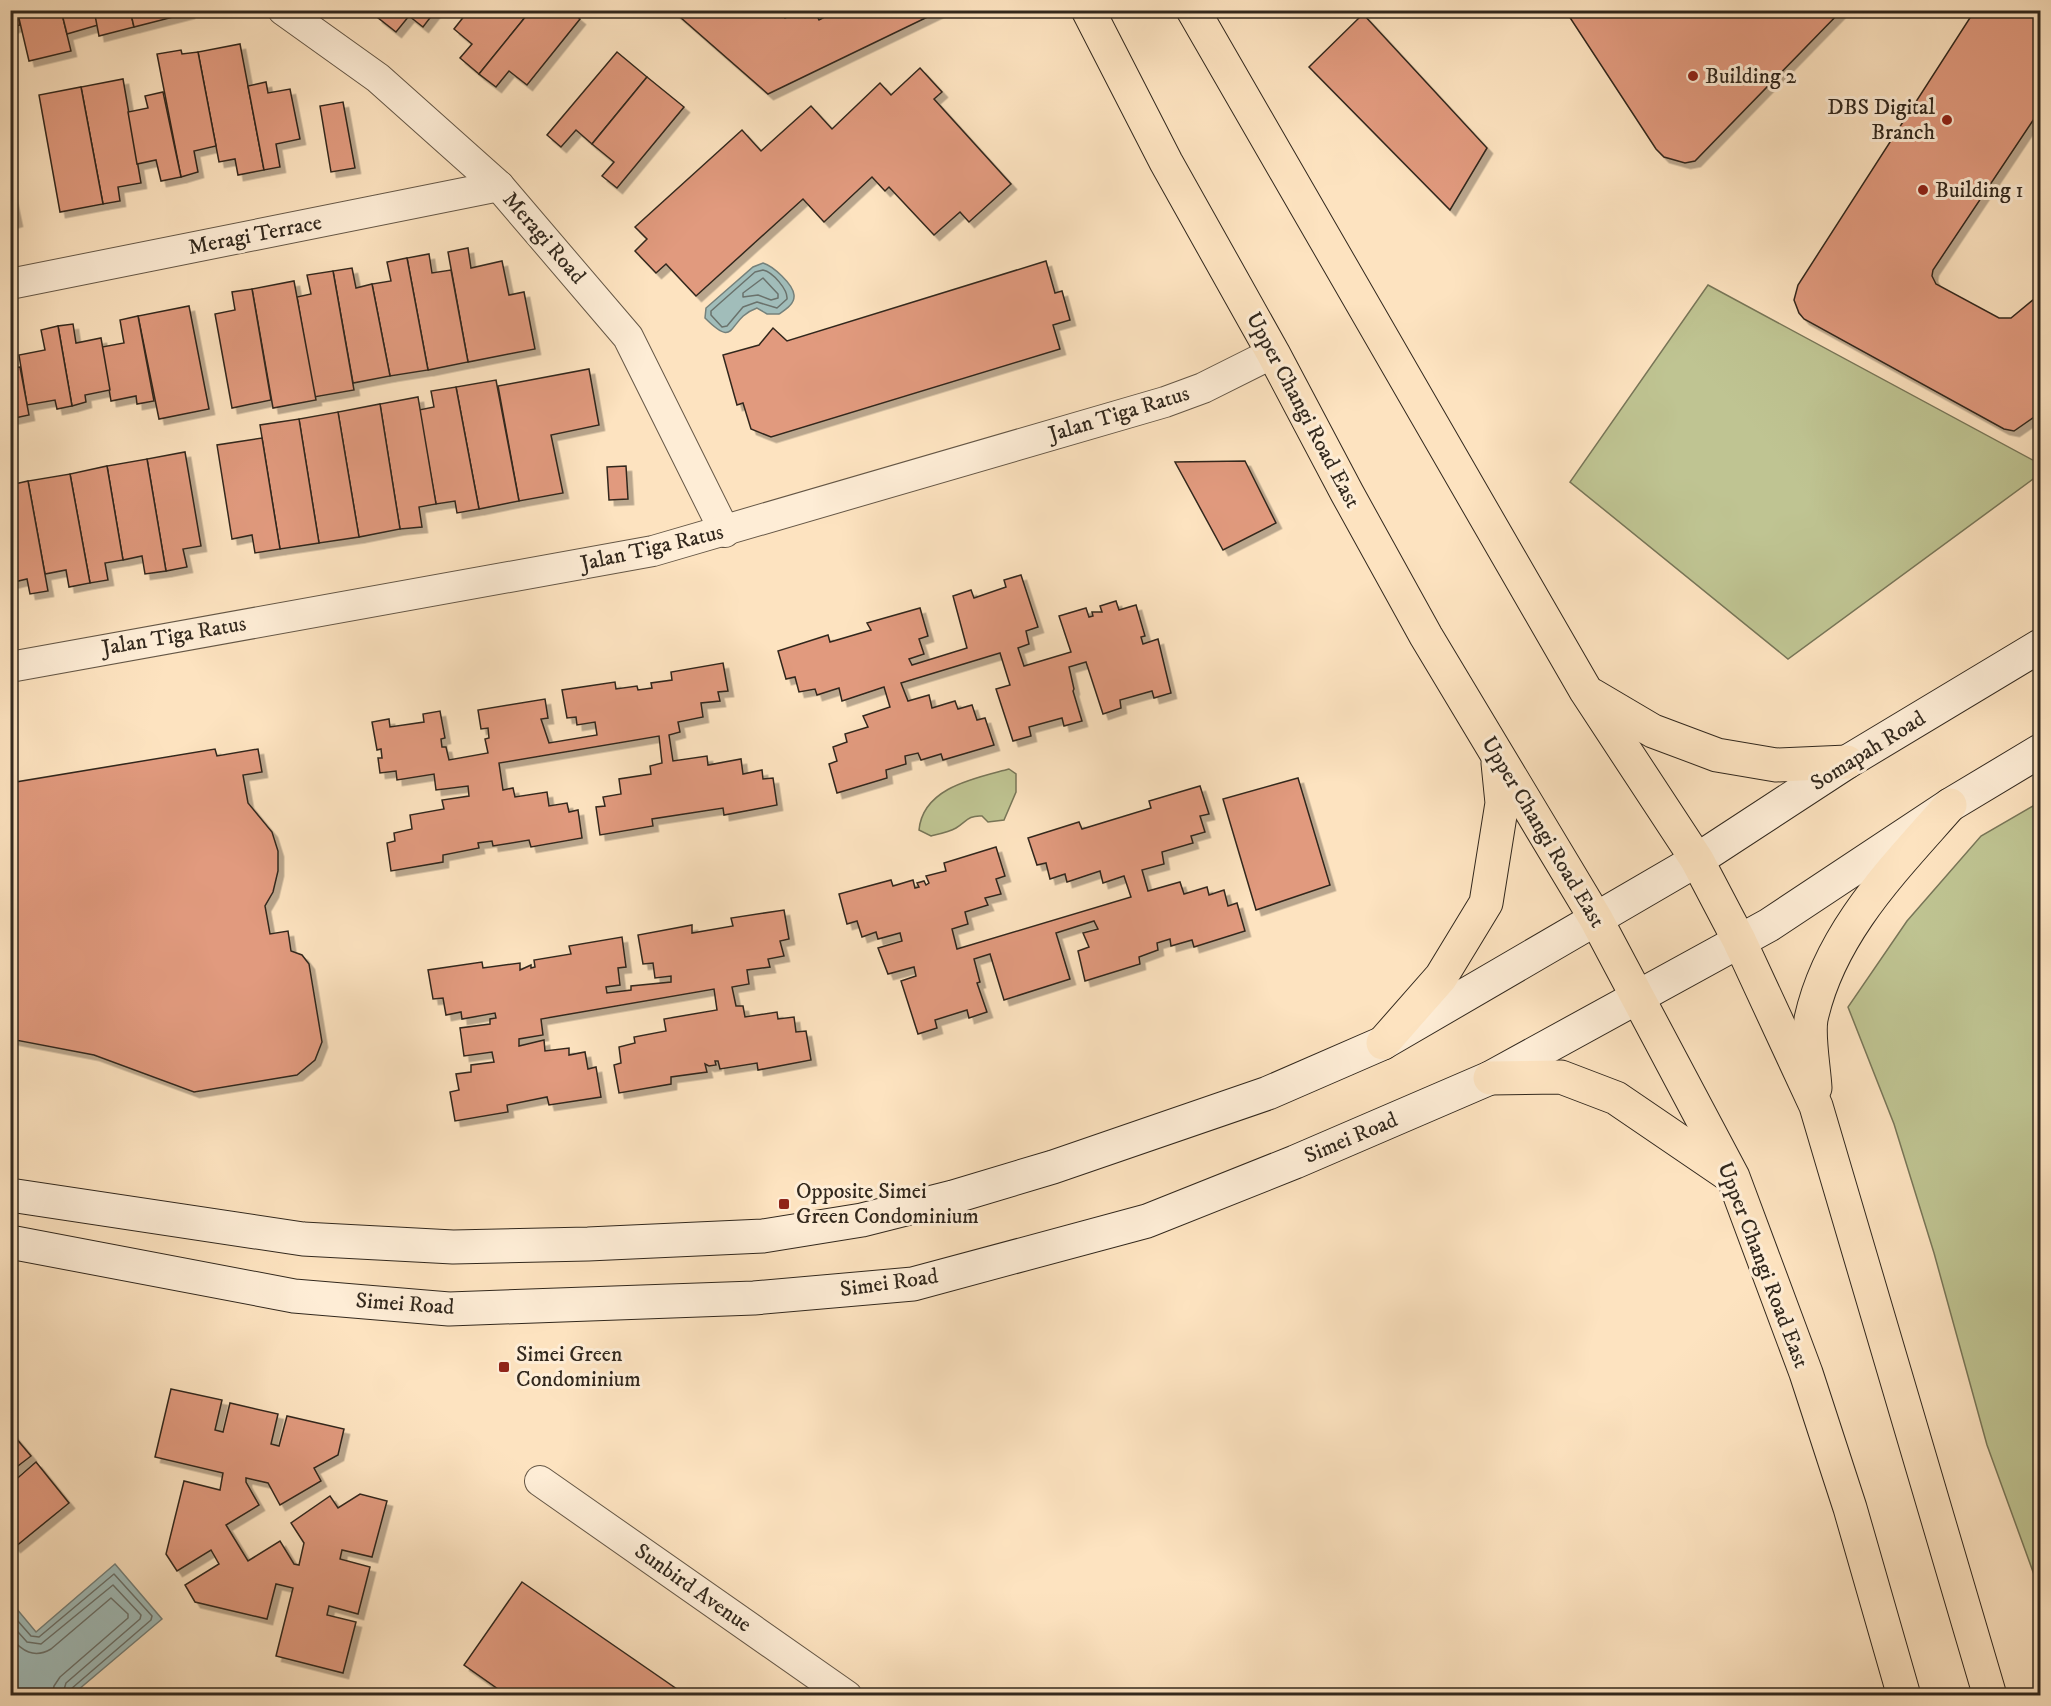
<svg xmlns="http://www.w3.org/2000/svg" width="2051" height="1706" font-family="'IM FELL DW Pica',serif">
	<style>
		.green { fill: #bfc492; stroke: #787658; stroke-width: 1.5 }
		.water { fill: #a1bdba; stroke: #75817b; stroke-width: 1.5 }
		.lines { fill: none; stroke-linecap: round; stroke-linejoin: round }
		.shore { stroke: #6a726c; stroke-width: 1.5 }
		.building { fill: #e19a7e; stroke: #32281d; stroke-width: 1.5; filter: url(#shadow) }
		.street-casing { stroke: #655746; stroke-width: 32 }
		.secondary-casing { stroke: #32281d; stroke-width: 35 }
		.primary-casing { stroke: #32281d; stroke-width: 35 }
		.street { stroke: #feedd6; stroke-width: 30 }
		.secondary { stroke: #feedd6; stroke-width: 33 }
		.primary { stroke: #fde3c0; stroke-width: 33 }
		.poi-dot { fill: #8f2418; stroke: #feedd6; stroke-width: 2 }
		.labels { text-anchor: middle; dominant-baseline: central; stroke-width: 6; stroke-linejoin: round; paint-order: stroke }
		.poi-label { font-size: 22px; fill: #32281d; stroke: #feedd6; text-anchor: start }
		.street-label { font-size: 22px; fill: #32281d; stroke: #feedd6 }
	</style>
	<defs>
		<filter id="shadow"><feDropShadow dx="5.5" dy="5.5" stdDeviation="0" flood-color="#0004"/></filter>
	</defs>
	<rect width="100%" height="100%" fill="#fde3c0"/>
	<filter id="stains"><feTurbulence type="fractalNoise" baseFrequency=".00333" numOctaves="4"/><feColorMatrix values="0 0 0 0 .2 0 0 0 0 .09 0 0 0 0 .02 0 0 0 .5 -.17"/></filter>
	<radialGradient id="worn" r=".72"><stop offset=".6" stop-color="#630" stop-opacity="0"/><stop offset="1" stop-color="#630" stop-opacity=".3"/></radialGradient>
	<g class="green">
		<polygon points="1708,285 2040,464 2040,474 1788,659 1570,482"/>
		<path d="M1009 769 1016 774V792L1004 820 988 822 982 816C968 815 966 822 956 828 949 832 939 834 931 836L919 830C923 787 976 778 1009 769Z"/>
		<polygon points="2040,802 2040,1591 1987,1445 1934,1253 1894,1124 1848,1007 1907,921 1981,836"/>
	</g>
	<g class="water">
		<path d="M763 263C773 266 793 284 794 295 795 304 785 310 779 314H767L757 308C726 319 738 351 705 318L706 308 753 267Z"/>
		<polygon points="115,1564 162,1619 72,1695 11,1695 11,1602 36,1632"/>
	</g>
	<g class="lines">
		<g class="shore">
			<path d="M763 270C773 272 788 290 787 299L777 308 757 302 743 307 727 326 722 327 711 315V311L755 272Z"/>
			<polygon points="763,278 778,294 778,298 771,300 758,295 743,297 743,293"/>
			<polyline points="10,1612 31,1636 39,1637 114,1574 152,1616 151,1620 71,1689 69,1696"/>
			<polyline points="10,1623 27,1642 41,1644 113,1585 141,1615 140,1619 66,1683 62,1696"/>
			<path d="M10 1637C22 1651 34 1659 51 1649L111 1598 128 1614V1618L60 1677 54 1686 52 1696"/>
		</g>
	</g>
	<g class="building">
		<polygon points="10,10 17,10 20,25 10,28"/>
		<polygon points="17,10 61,10 71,51 29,61"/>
		<polygon points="61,10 94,10 98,25 67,34"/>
		<polygon points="94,10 130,10 134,27 99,36"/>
		<polygon points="130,10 189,10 189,13 134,27"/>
		<polygon points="382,10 436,10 423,27 409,16 396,32 377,17"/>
		<polygon points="469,10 531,10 479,74 460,58 472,44 454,29"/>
		<polygon points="531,10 569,10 580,19 527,85 509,71 496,87 479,74"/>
		<polygon points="672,10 776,10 785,18 800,10 814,10 819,20 838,10 942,10 768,94"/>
		<polygon points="1565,10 1682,10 1693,15 1700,10 1842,10 1695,161 1685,163 1664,157 1656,149"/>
		<polygon points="1975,10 2040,10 2040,110 1933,270 1932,276 1936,284 1999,318 2011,318 2040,294 2040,413 2014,431 2004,429 1804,319 1799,313 1794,300 1798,285"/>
		<polygon points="1363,14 1487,148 1450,210 1309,67"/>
		<polygon points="240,44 264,170 238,175 235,159 219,162 198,52"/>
		<polygon points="181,50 182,54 198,52 216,146 194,151 198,172 181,177 157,54"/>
		<polygon points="617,52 647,77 592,144 576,130 561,147 547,135"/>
		<polygon points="920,68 942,92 934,99 1011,184 969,222 960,212 934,235 889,187 885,191 872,177 824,222 803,199 696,296 666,264 656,273 635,251 647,239 635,227 742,130 761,151 811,106 832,129 880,83 891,95"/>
		<polygon points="647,77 684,107 617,188 602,176 614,162 592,144"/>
		<polygon points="123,79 141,183 118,187 120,201 103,204 81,87"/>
		<polygon points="266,82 268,93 290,89 300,139 276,144 280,167 264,170 248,86"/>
		<polygon points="81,87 103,204 60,212 39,95"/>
		<polygon points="163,92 181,177 161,181 156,160 137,164 128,112 148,108 145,96"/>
		<polygon points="343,102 355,168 331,172 320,106"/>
		<polygon points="10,188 17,221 10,223"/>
		<polygon points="468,248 471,268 502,261 509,295 524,292 535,349 468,362 448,252"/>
		<polygon points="429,254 432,273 451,270 468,362 428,370 407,258"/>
		<polygon points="407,258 428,370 390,376 372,284 391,281 387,262"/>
		<polygon points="1046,261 1055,293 1062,291 1070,320 1053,325 1060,349 771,437 751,429 743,403 737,405 723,355 759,345 773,328 787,341"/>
		<polygon points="352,268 356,288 372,284 390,376 353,383 333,271"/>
		<polygon points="333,271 354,390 314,397 297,297 311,294 307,275"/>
		<polygon points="294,281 316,400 273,408 252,289"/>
		<polygon points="252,289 271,400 232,408 215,314 235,310 232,292"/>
		<polygon points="189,306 209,409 159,419 138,316"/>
		<polygon points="138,316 154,401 137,404 136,396 111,401 102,347 124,343 120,320"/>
		<polygon points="73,324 76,343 101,338 110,390 85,395 86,402 72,406 58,326"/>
		<polygon points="58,326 72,406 57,409 55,400 27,405 19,355 45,350 41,330"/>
		<polygon points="20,367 29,415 10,419 10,368"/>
		<polygon points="589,369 599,425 551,435 563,493 519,501 498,386"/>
		<polygon points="496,380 519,501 479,509 456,387"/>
		<polygon points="456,387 479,509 457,513 455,501 436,504 419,410 434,407 431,391"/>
		<polygon points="418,397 436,504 419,507 422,527 400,529 380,404"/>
		<polygon points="380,404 400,529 359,537 338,412"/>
		<polygon points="338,412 359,537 319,543 299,419"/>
		<polygon points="299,419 319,543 280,549 260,425"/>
		<polygon points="262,438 280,549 255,553 252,535 232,539 217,445"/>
		<polygon points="185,452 201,546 183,549 187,567 166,571 147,459"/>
		<polygon points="147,459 166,571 145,574 142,556 123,560 107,466"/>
		<polygon points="1245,461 1276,523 1223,550 1175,462"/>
		<polygon points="107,466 123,560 105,563 108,580 90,583 70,474"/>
		<polygon points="626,466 628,499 609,500 607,467"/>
		<polygon points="70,474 90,583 69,587 66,570 45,574 28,481"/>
		<polygon points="28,481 48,591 30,594 27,579 10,583 10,485"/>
		<polygon points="1021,575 1038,627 1026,631 1029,644 1018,648 1024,666 1071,652 1059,616 1086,608 1089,617 1093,616 1092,612 1102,612 1100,606 1116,601 1119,610 1136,605 1145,636 1141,637 1143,644 1158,639 1171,693 1154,698 1152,691 1120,700 1121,708 1103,714 1086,662 1069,667 1074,689 1073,691 1082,721 1064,726 1062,718 1029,727 1031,736 1013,741 996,689 1010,685 1000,653 901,683 908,701 929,695 932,708 955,701 958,709 972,705 977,720 985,718 994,745 943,760 941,754 921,760 918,753 905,756 906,764 886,770 887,778 837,793 829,764 837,761 833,747 847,742 845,734 868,727 863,716 890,707 884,687 842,701 839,688 817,695 815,689 799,692 795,677 786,679 778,651 828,635 830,642 871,630 867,623 920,608 928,636 919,639 924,654 909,659 912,665 967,648 953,596 971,590 974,598 1006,587 1004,580"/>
		<polygon points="723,663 728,691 718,692 720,701 701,703 703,717 678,722 680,732 669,735 673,761 707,756 708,765 741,759 743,774 762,770 763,779 773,778 777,805 724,815 723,808 652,819 653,826 600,835 596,807 605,806 603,797 621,794 619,779 651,774 650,766 662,763 659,736 499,763 503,790 513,788 515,797 547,792 549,806 567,803 569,812 578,810 582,838 531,847 529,840 493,846 492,841 478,843 479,848 443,855 443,862 391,871 387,843 395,841 394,833 412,829 410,815 444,809 442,800 469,796 468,786 436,790 434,774 397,780 396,771 380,773 378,758 382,758 381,749 377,750 372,722 389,719 390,727 424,722 423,714 440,711 445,738 441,739 442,747 446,747 449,760 488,753 485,739 489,738 488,728 481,729 478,710 545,699 548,718 541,719 549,743 597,735 595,722 577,725 576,717 567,718 562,690 615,682 616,689 637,686 638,690 652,688 651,683 672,680 671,672"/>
		<polygon points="215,749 217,756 258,749 262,772 243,775 248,803 272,832 278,851 278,871 273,892 265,906 270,934 288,931 291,951 302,955 309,964 322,1042 315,1060 297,1075 194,1092 94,1055 10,1039 10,783"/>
		<polygon points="1298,778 1330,885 1256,910 1223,799"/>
		<polygon points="1200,786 1209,814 1200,816 1205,832 1191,836 1193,843 1162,852 1164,864 1142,870 1148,891 1180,882 1184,894 1207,887 1209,895 1224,890 1228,906 1237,903 1245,931 1194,947 1192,940 1171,946 1170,939 1157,943 1158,950 1139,957 1140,964 1085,981 1078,951 1089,947 1083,933 1098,929 1094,921 1056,933 1070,979 1004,1000 990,954 974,959 980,982 977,983 987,1012 969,1018 967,1010 935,1020 937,1028 918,1034 901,981 916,976 914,967 888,974 878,948 902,941 900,933 878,939 876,932 862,937 857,921 847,924 839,894 891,880 893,886 913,880 915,888 919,887 917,883 924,881 926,885 929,883 926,876 946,871 944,863 996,847 1005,876 996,879 1001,894 985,898 988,905 965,912 968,924 952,929 957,949 1131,897 1124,876 1103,883 1100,871 1067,882 1065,874 1050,879 1046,863 1037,865 1028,838 1079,822 1082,829 1151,808 1149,801"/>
		<polygon points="784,910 789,939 780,941 784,956 768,959 770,967 747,970 749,984 732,987 736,1006 743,1006 745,1017 777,1012 778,1019 794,1017 796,1032 806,1031 811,1060 758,1070 757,1063 720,1069 718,1061 715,1061 716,1065 709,1066 705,1064 707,1072 671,1077 671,1084 619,1093 614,1065 621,1063 619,1047 635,1043 634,1037 666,1031 664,1019 717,1010 714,989 541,1019 543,1035 519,1039 519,1046 544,1040 545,1051 569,1048 569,1055 585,1052 588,1069 596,1067 601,1097 549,1105 547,1097 507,1105 508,1112 455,1121 450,1092 459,1090 456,1074 471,1072 471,1065 494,1062 492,1052 464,1056 460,1028 490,1024 490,1019 496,1018 495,1013 462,1019 461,1012 446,1015 443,998 433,999 428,970 482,962 483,968 520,963 520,970 531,965 531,968 535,967 534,960 571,954 569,946 622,937 626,967 618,968 620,985 606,987 607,993 631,990 631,986 671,982 671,976 655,978 653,963 643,964 638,935 692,925 692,933 733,926 731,918"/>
		<polygon points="171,1389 222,1400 215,1430 223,1432 230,1403 278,1414 271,1444 279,1446 287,1416 344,1429 338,1455 314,1468 321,1481 280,1505 268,1483 246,1478 246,1482 259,1505 226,1525 248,1561 280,1541 294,1564 299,1565 304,1543 291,1523 330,1496 338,1508 360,1494 387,1501 372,1557 342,1550 340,1559 370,1567 358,1614 329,1606 327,1615 356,1622 343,1673 276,1656 293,1588 276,1584 267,1619 195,1602 185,1585 219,1564 211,1550 177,1571 166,1554 184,1481 220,1490 223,1473 155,1457"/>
		<polygon points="10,1431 31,1456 10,1472"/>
		<polygon points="36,1462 69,1503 15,1547 10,1542 10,1479 13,1482"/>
		<polygon points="522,1582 687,1696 508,1696 464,1665"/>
	</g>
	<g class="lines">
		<defs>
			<g id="street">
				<polyline points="283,10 378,78 499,186 628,337 725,532"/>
				<polyline points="10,284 499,186"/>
				<polyline points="10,667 653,551 1165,402 1203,388 1273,353"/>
				<polyline points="540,1481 847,1696"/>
			</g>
			<g id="secondary">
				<polyline points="10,1195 303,1239 453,1247 588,1244 763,1236 862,1220 953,1197 1053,1167 1268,1093 1383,1043 1697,860 1847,762 2040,646"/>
				<polyline points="10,1242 294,1296 449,1309 754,1298 913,1284 1147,1221 1295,1162 1490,1078 1769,925 1950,805 2040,751"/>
			</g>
			<g id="primary">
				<polyline points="1088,10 1166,162 1273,353 1347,493 1426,636 1596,919 1733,1177 1806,1373 1850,1508 1904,1696"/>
				<polyline points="1193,10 1586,691 1697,860 1739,940 1816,1106 1990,1696"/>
				<polyline points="1592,695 1653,731 1717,755 1776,765 1847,762"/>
				<polyline points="1383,1043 1441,977 1486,903 1502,803 1498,763"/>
				<polyline points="1490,1078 1561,1077 1616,1098 1729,1175"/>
				<path d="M1815 1088C1814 1069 1808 1037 1811 1019 1830 932 1894 869 1950 805"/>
			</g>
		</defs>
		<use href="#street" class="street-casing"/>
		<use href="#secondary" class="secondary-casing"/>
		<use href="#primary" class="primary-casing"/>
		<use href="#street" class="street"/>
		<use href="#secondary" class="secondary"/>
		<use href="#primary" class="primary"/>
	</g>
	<g class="poi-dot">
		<circle cx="1693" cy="76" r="6"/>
		<circle cx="1947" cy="120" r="6"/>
		<circle cx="1923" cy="190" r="6"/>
		<rect x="778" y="1198" width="12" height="12" rx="3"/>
		<rect x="498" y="1361" width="12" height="12" rx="3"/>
	</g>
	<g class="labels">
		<g class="poi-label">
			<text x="1705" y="76">Building 2</text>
			<text x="1935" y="107" text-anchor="end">DBS Digital<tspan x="1935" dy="25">Branch</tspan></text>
			<text x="1935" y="190">Building 1</text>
			<text x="796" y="1191">Opposite Simei<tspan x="796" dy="25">Green Condominium</tspan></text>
			<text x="516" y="1354">Simei Green<tspan x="516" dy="25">Condominium</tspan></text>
		</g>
		<g class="street-label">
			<text transform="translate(255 235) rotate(-11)">Meragi Terrace</text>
			<text transform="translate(544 238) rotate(49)">Meragi Road</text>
			<text transform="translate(1303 410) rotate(62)">Upper Changi Road East</text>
			<text transform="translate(1119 414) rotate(-17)">Jalan Tiga Ratus</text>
			<text transform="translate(652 548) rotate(-13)">Jalan Tiga Ratus</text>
			<text transform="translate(174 636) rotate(-10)">Jalan Tiga Ratus</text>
			<text transform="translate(1868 751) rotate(-32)">Somapah Road</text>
			<text transform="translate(1543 832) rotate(59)">Upper Changi Road East</text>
			<text transform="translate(1351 1138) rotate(-23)">Simei Road</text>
			<text transform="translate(1763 1265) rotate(69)">Upper Changi Road East</text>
			<text transform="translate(889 1283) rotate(-8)">Simei Road</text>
			<text transform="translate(405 1304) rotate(4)">Simei Road</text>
			<text transform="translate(693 1588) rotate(35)">Sunbird Avenue</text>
		</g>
	</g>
	<rect width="2051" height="1706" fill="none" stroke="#fde3c0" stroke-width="36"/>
	<rect x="12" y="12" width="2027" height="1682" fill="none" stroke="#32281d" stroke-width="3"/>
	<rect x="18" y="18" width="2015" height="1670" fill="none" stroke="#32281d" stroke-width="1.5"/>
	<rect width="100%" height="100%" filter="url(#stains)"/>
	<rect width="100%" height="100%" fill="url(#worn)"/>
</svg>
